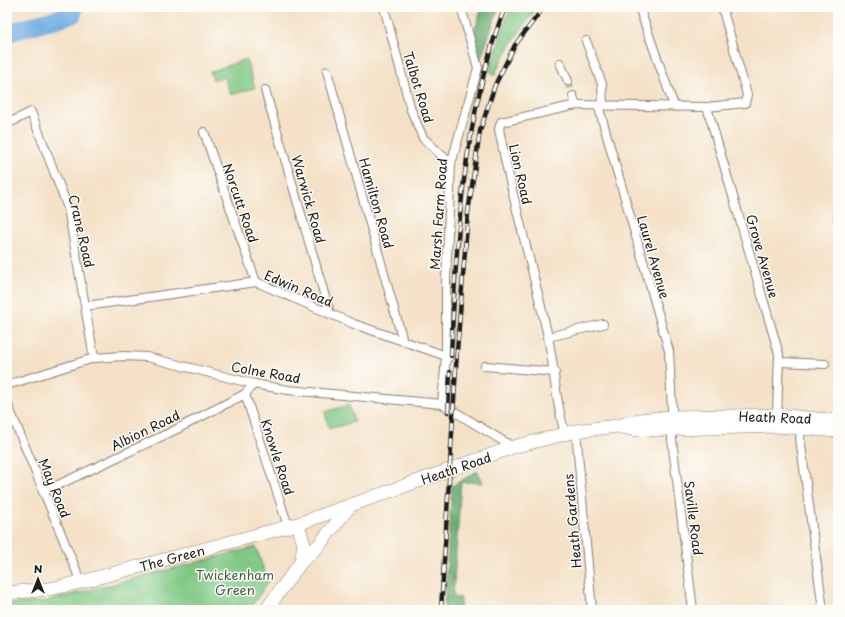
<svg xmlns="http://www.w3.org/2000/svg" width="845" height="617" font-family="'Playpen Sans',sans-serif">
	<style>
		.green { fill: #7fc884; stroke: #4e7250 }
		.forest { fill: #67ac72; stroke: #426447 }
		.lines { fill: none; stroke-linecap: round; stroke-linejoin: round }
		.river { stroke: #6face1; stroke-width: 18 }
		.street-tunnel { stroke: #c9baa5; stroke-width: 8; stroke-dasharray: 8 4; stroke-linecap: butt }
		.street-casing { stroke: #887e72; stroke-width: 10 }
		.primary-casing { stroke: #887e72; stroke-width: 14 }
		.street { stroke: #fff; stroke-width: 8 }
		.primary { stroke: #fff; stroke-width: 13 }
		.rail-casing { stroke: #1c1c1c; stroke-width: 4.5 }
		.rail { stroke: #fdfcf7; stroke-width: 3; stroke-dasharray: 9; stroke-linecap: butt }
		.labels { text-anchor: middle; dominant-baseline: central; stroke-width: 3; stroke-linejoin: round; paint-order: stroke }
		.street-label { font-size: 13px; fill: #1c1c1c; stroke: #fdfcf7 }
		.park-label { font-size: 13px; fill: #446146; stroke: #fdfcf7 }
	</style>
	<rect width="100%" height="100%" fill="#fdfcf7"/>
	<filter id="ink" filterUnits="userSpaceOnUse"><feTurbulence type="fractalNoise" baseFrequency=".025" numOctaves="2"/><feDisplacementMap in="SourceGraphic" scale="8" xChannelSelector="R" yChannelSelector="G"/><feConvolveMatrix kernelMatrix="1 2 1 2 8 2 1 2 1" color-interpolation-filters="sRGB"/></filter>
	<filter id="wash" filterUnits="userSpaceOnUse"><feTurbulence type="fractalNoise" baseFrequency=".012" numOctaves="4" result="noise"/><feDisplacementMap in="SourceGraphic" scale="16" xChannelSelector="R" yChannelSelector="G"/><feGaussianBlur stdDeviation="0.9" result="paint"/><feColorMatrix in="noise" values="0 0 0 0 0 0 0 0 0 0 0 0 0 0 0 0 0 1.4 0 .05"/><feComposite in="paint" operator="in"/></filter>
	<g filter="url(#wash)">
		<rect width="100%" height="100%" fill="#f4e1c7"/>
		<g class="green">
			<path d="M510 7H538C521 29 505 51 494 76L490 71Z"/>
			<polygon points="246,59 255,88 231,95 224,77 213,80 210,72"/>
			<polygon points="349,405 354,422 329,429 325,412"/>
			<polygon points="256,547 268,582 249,610 7,610 7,604 43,602"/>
		</g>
		<g class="forest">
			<polygon points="482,7 499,7 480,61 474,33"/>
			<polygon points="477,471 483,483 461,482 453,597 461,598 460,610 444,610 452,486"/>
		</g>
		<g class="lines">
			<polyline class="river" points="7,33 73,14 74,7"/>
		</g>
	</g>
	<g filter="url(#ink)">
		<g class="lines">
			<polyline class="street-tunnel" points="568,81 573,96"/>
			<defs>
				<g id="street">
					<polyline points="384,7 411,110 423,138 451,164"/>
					<polyline points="639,7 674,106"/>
					<polyline points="586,41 602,84 603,105"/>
					<polyline points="560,63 568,81"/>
					<polyline points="327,71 403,341"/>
					<polyline points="265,90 330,314"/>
					<polyline points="573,96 576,105"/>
					<polyline points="598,105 669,351 672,409 672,440 693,610"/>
					<polyline points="707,107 779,354 777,418"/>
					<polyline points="7,124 31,112 68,208 94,358"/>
					<polyline points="204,132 256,282"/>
					<polyline points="838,218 838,219"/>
					<polyline points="86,306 256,282 354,324 449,357"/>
					<polyline points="548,337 603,324"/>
					<polyline points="780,362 825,364"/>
					<polyline points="485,366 555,372"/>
					<polyline points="7,385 94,358 123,356 147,357 254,384 288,390 442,404 513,447"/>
					<polyline points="245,394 288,526"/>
					<polyline points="7,403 81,582"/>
					<polyline points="442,404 446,356 446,280 451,164 478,68 461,7"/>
					<polyline points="802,424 800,438 823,610"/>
					<polyline points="576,431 592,610"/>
					<path d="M565 433C555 402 555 370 548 337 535 278 518 219 505 159L499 129 501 122 576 105 707 107 745 103 747 95 722 7"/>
					<polyline points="43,492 171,432 245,394 254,384"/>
				</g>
				<g id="primary">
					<polyline points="621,427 639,430 777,426 838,431"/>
					<polyline points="298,524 304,545 301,562"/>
					<polyline points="7,593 49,589 81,582 298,524 513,447 576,431 617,426 639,420 672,417 777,415 838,421"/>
					<polyline points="266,610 301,562 319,545 350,506"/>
				</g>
			</defs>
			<use href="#street" class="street-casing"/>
			<use href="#primary" class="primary-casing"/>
			<use href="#street" class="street"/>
			<use href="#primary" class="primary"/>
			<defs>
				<g id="rail">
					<path d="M451 356C456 240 463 117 505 7"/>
					<polyline points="448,412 450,372"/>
					<polyline points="441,610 457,351 468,213 480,131 495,85 515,45 544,7"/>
				</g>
			</defs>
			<use href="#rail" class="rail-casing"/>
			<use href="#rail" class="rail"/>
		</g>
	</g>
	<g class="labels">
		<g class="street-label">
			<text transform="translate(419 87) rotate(73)">Talbot Road</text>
			<text transform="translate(521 174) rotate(77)">Lion Road</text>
			<text transform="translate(309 199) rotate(74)">Warwick Road</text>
			<text transform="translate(241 203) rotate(71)">Norcutt Road</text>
			<text transform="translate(377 203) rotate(74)">Hamilton Road</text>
			<text transform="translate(438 214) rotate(-86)">Marsh Farm Road</text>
			<text transform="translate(82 231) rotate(77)">Crane Road</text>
			<text transform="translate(763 256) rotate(74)">Grove Avenue</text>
			<text transform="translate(654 257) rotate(74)">Laurel Avenue</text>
			<text transform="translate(299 288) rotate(23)">Edwin Road</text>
			<text transform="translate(266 372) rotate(10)">Colne Road</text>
			<text transform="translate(775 417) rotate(2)">Heath Road</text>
			<text transform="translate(145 430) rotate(-26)">Albion Road</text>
			<text transform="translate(278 457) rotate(72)">Knowle Road</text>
			<text transform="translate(456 468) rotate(-19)">Heath Road</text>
			<text transform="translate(55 488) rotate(68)">May Road</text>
			<text transform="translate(694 518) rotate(83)">Saville Road</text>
			<text transform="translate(572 521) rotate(-95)">Heath Gardens</text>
			<text transform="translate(172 558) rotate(-15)">The Green</text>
		</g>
		<g class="park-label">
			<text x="235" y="574">Twickenham<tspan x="235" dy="15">Green</tspan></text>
		</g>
	</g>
	<rect width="845" height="617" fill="none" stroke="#fdfcf7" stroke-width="24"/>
	<g transform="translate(38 579)" stroke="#fdfcf7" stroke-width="3" paint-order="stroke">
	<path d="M0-3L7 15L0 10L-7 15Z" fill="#1c1c1c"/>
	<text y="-6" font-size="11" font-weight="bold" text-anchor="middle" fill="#1c1c1c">N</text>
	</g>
</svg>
